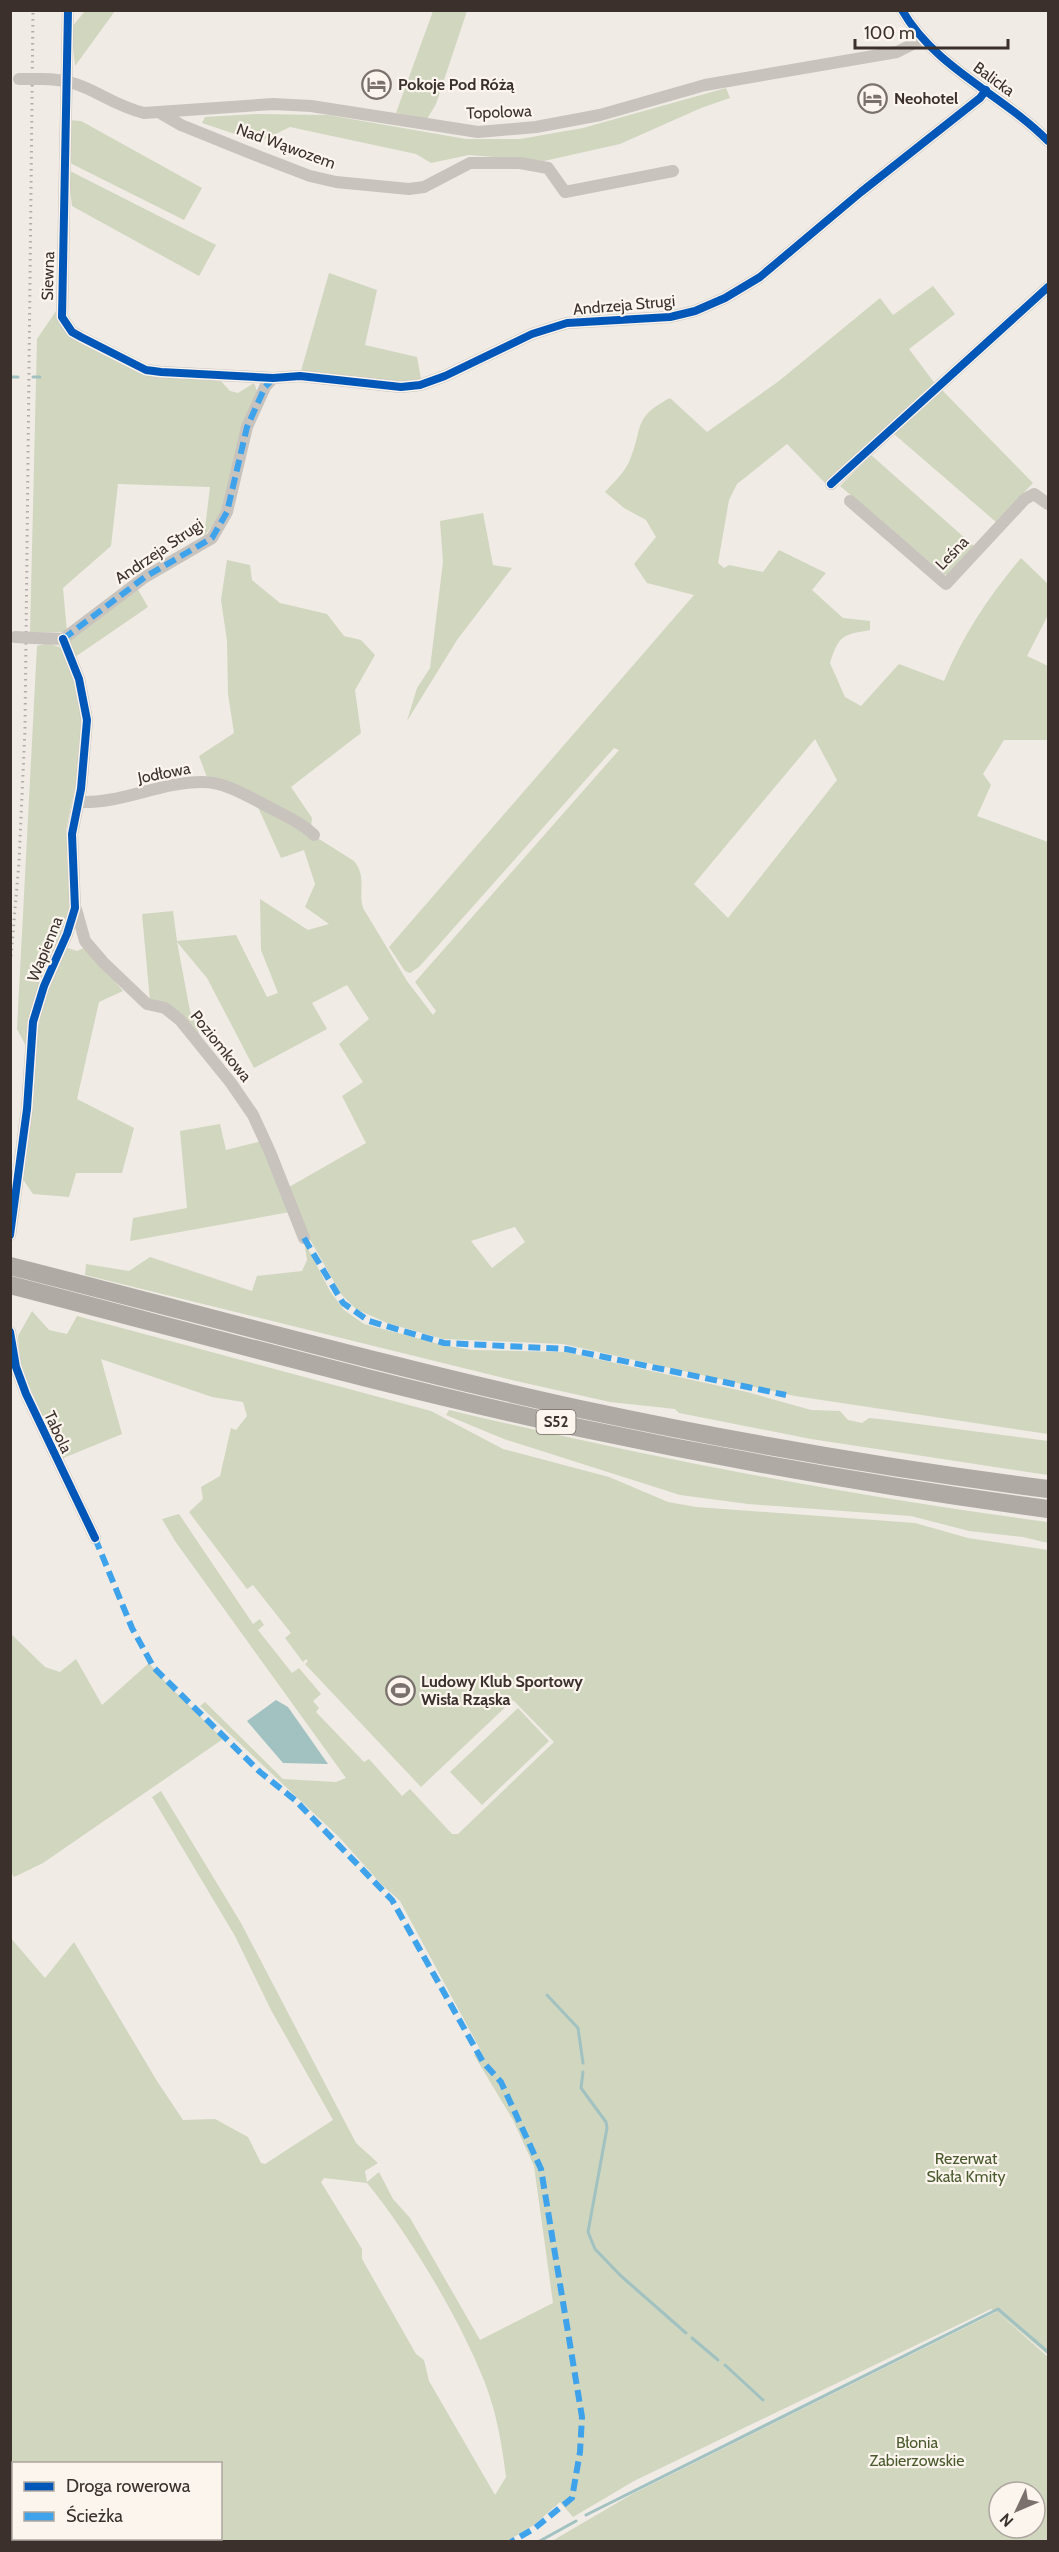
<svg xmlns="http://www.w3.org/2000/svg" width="1059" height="2552" font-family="Cabin,sans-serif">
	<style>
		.green { fill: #d1d6bf; fill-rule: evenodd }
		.water { fill: #a1c2c1 }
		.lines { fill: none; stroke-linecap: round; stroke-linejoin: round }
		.stream { stroke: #a1c2c1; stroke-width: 3 }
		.minor { stroke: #c9c3be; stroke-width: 12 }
		.highway { stroke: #afaaa4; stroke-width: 18 }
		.rail { stroke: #b1aca8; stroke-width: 3; stroke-dasharray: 1.5 4.5; stroke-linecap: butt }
		.minor-bridge { stroke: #c9c3be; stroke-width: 12 }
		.quiet { stroke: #3fa3eb; stroke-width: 6; stroke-dasharray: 12 6; stroke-linecap: butt }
		.cycleway-casing { stroke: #fbf5ee; stroke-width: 11 }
		.cycleway { stroke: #0057b8; stroke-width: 8 }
		.labels { text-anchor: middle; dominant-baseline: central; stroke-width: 4.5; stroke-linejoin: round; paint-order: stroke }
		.shield { fill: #fbf5ee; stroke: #756b66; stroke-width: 1.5 }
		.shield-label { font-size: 15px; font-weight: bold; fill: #3b302b }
		.street-label { font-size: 16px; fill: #3b302b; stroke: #fbf5ee }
		.poi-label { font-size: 16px; font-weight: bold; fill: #3b302b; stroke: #fbf5ee; text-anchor: start }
		.park-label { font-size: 16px; fill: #4a5a2e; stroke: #fbf5ee }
	</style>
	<rect width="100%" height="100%" fill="#f0ebe5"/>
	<g class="green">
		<polygon points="85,11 115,11 75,66 71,28"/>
		<polygon points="433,11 467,11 436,104 427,119 396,113"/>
		<polygon points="726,88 730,98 701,108 620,144 544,161 469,155 431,163 416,154 290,127 259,142 202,123 205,117 258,114 328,115 466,139 520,139 583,128"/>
		<polygon points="69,120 81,121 202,188 184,220 72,164 67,158"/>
		<polygon points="68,170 216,245 199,276 72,206"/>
		<polygon points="329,273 377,290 365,345 417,357 421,379 397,383 301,371"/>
		<path d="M933 286 955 314 909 349 936 385 825 483 787 444 737 484 729 500 718 563 724 568 729 565 763 572 779 550 826 573 812 590 843 618 870 621V630C842 635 839 635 830 663L845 697 861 706 899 664 944 681C963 635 989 596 1021 558L1048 584V615L1027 656 1048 666V740H1004L983 774 991 785 977 816 1048 842V1434L795 1396 563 1344 443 1339 387 1323 356 1309 341 1294 304 1229 289 1187 366 1143 342 1096 363 1082 339 1044 369 1019 347 985 312 1003 327 1029 254 1068 207 978 177 942 190 1011 202 1041 150 1001 142 914 173 911 177 941 236 935 267 997 278 993 261 950 260 899 308 930 329 924 305 907 315 884 304 850 281 858 257 805 292 822 354 861C367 877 358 891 363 908L407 981 433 1015 436 1011 415 982 619 750 614 748 419 967 410 973 405 971 389 947 694 595 647 583 634 564 656 537 646 520 624 508 605 492C613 483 624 473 629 462 644 429 631 418 670 398L707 432 779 381 880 298 893 315ZM815 739 837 780 728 918 694 884ZM515 1227 525 1242 492 1268 471 1241Z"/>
		<polygon points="56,311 59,322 134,368 220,380 230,391 238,393 254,383 257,391 221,513 204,537 210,487 118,484 111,546 63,588 67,632 30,633 37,339"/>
		<polygon points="940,388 1033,483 996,522 894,434"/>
		<polygon points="871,455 975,547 953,573 945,575 840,486"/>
		<polygon points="483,513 493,565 512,568 457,640 407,721 417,688 430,668 443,562 440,521"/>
		<polygon points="227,560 250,565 252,580 280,603 327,614 344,636 361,640 375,655 355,690 361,733 291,787 312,818 311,827 208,780 199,756 234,733 228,694 227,641 221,600"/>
		<polygon points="137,588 148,607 75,657 69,644 71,638"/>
		<polygon points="48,643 59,647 68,658 75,677 83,724 79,769 66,830 71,901 26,1046 17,1029 37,646"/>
		<polygon points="65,947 77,951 86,947 123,991 99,1002 77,1099 134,1128 122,1173 76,1173 69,1197 33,1194 20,1175 33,1060 45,990"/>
		<polygon points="220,1124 226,1150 262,1141 290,1212 130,1241 133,1218 187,1208 180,1131"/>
		<polygon points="304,1241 330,1291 344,1310 364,1324 443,1345 472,1350 565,1352 747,1392 811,1410 840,1411 848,1420 862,1423 869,1418 888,1420 1048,1441 1048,1475 811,1439 679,1413 675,1409 610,1402 516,1381 85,1275 86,1264 129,1271 150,1257 252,1291 257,1276 302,1271 307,1260"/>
		<path d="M32 1311 49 1330 67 1334 77 1316 431 1411 503 1449 609 1477 668 1502 696 1507 915 1523 968 1538 1048 1550V2355L997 2312 1048 2357V2541H552L634 2493 996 2312 991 2309 634 2481 573 2517 560 2502 534 2525 507 2541H11L10 1937 45 1978 74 1942 157 2081 183 2120 215 2119 248 2137 261 2163 265 2164 333 2120 271 2010 235 1936 152 1797 161 1791 241 1923 356 2143 378 2163 365 2171 367 2182 379 2172 393 2199 410 2218 480 2340 553 2303 534 2166 513 2120 474 2055 481 2051 400 1901 381 1884 339 1837 200 1706 205 1702 283 1779 336 1782 346 1778 175 1541 162 1519 179 1514 253 1624 260 1619 264 1625 258 1630 292 1673 299 1668 321 1694 313 1701 319 1708 316 1712 364 1762 369 1759 402 1796 410 1789 452 1834H458L554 1742 513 1700 421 1787 305 1664 308 1661 306 1659 303 1662 285 1638 291 1633 253 1585 247 1589 189 1512 203 1499 201 1487 220 1476 231 1428 236 1430 247 1416 243 1402 212 1397 101 1359 122 1434 61 1459 21 1367 18 1336ZM324 2178 367 2183C409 2234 461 2321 485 2383 497 2414 502 2445 506 2477L495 2495 429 2381 424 2360 416 2354 362 2259V2249L321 2182ZM14 2464H220V2538H14ZM999 2492H1035V2528H999Z"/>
		<path d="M449 1410C647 1457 847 1496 1048 1522V1543L1023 1537 969 1531 911 1516 748 1504 680 1495 504 1439 446 1415Z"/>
		<polygon points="10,1633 45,1667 60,1672 76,1659 102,1705 149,1663 168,1685 223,1739 43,1863 14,1877 10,1870"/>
		<polygon points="518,1708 549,1741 482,1805 450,1772"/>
	</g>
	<polygon class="water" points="276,1700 288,1707 328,1764 283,1763 247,1721"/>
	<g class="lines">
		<g class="stream">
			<polyline points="10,377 18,377"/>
			<polyline points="33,377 40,377"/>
			<polyline points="547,1995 578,2028 583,2063"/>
			<polyline points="583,2072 581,2088 606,2122 607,2128 588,2232 595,2249 621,2276 686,2333"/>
			<polyline points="692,2338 718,2360"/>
			<polyline points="725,2365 763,2400"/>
			<polyline points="586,2515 998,2309 1048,2352"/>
			<polyline points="538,2542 576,2521"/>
		</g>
		<g class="minor">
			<polyline points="68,10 62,317 72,332 81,337 146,370 161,372 273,378 300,376 401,387 420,385 445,376 532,334 567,323 670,317 695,311 725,298 760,277 861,192 980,98 986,90"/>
			<path d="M902 10C935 68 1003 95 1048 141"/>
			<path d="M39 79C88 78 101 102 144 113L273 104 311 106 478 132 536 127 600 115 705 85 897 52 923 39"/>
			<polyline points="162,114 181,125 263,158 310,176 336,182 409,189 424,187 470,163 520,163 548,168 565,192 673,171"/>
			<polyline points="831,484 1048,287"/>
			<polyline points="850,501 946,584 1025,499 1034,494 1048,504"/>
			<polyline points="33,638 63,639"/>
			<polyline points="63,639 145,577 212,538 227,512 247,427 265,387 273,378"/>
			<path d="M79 802C121 804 160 782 202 782 226 782 247 796 267 806 283 815 301 822 314 835"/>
			<polyline points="76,909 85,941 103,962 147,1004 165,1008 180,1020 231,1083 253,1115 270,1152 304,1238"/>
			<polyline points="10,1235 27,1109 33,1022 44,986 67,934 75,908 72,834 81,789 87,720 79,679 63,639"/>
			<polyline points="10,1332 16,1367 26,1394 95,1538"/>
		</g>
		<g class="highway">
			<path d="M10 1266C200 1314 389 1367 580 1409 735 1442 891 1469 1048 1489"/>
			<path d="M10 1285C200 1334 389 1387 580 1428 735 1461 891 1488 1048 1509"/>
		</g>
		<polyline class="rail" points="10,968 19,862 25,729 33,10"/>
		<g class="minor-bridge">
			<polyline points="19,79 39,79"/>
			<polyline points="15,637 33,638"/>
		</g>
		<g class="quiet">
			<polyline points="63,639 145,577 212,538 227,512 247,427 265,387 275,377"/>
			<polyline points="304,1238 343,1303 369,1321 444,1343 566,1349 786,1395"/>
			<polyline points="95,1538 132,1628 154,1668 260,1772 295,1800 392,1900 483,2062 501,2082 541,2169 582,2417 580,2452 572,2498 535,2528 511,2542"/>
		</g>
		<defs>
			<g id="cycleway">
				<polyline points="68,10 62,317 72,332 81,337 146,370 161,372 273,378 300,376 401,387 420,385 445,376 532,334 567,323 670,317 695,311 725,298 760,277 861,192 980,98 986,90"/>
				<path d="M902 10C935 68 1003 95 1048 141"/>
				<polyline points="831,484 1048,287"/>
				<polyline points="10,1235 27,1109 33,1022 44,986 67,934 75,908 72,834 81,789 87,720 79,679 63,639"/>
				<polyline points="10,1332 16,1367 26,1394 95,1538"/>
			</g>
		</defs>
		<use href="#cycleway" class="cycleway-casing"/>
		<use href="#cycleway" class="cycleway"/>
	</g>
	<defs>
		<symbol id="hotel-ring" viewBox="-11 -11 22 22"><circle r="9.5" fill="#fbf5ee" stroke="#7a716c" stroke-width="1.5"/><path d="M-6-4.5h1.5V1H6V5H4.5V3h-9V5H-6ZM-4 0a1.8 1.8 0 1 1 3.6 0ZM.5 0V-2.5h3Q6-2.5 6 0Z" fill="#7a716c"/></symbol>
		<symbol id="stadium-ring" viewBox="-11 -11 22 22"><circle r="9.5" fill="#fbf5ee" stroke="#7a716c" stroke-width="1.5"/><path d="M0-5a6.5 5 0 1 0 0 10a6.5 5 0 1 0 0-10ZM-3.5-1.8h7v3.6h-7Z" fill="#7a716c"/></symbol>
	</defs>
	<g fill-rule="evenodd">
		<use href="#hotel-ring" x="360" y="68" width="33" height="33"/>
		<use href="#hotel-ring" x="856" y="82" width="33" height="33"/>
		<use href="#stadium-ring" x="384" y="1674" width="33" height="33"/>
	</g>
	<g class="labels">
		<rect class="shield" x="536.5" y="1410" width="39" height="24" rx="4.5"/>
		<g class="shield-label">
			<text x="556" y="1422">S52</text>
		</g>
		<g class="street-label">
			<text transform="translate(994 79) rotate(36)">Balicka</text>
			<text transform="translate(499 112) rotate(-2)">Topolowa</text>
			<text transform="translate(286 146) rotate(20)">Nad Wąwozem</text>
			<text transform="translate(48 276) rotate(-88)">Siewna</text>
			<text transform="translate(624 305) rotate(-5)">Andrzeja Strugi</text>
			<text transform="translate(159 551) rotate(-34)">Andrzeja Strugi</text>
			<text transform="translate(952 553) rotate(-46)">Leśna</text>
			<text transform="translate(164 773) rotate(-11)">Jodłowa</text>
			<text transform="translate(45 949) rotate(-68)">Wapienna</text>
			<text transform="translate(221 1046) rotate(51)">Poziomkowa</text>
			<text transform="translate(58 1432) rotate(65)">Tabola</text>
		</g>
		<g class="poi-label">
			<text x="398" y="84">Pokoje Pod Różą</text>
			<text x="894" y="98">Neohotel</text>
			<text x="421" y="1681">Ludowy Klub Sportowy<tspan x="421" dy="18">Wisła Rząska</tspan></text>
		</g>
		<g class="park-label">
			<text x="966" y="2158">Rezerwat<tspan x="966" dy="18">Skała Kmity</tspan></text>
			<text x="917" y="2442">Błonia<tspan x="917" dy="18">Zabierzowskie</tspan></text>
		</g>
	</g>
	<rect width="1059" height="2552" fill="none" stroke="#3b302b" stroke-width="24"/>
	<rect x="12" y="2462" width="210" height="78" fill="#fbf5ee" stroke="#aea6a0" stroke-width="1.5"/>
	<rect x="24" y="2482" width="30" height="9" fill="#0057b8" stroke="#aea6a0" stroke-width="1.5"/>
	<text x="66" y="2492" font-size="18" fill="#3b302b">Droga rowerowa</text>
	<rect x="24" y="2512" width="30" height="9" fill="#3fa3eb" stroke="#aea6a0" stroke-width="1.5"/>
	<text x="66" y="2522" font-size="18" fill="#3b302b">Ścieżka</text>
	<g transform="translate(1017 2510) rotate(226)"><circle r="28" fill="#fbf5ee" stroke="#aea6a0" stroke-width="1.5"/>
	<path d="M0-4.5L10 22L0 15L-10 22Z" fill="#7a716c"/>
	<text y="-9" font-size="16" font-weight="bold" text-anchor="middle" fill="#3b302b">N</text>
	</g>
	<path d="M855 39v9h153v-9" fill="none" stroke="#3b302b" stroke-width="3"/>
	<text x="864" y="39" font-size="18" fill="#3b302b" stroke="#fbf5ee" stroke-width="4.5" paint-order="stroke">100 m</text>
</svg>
